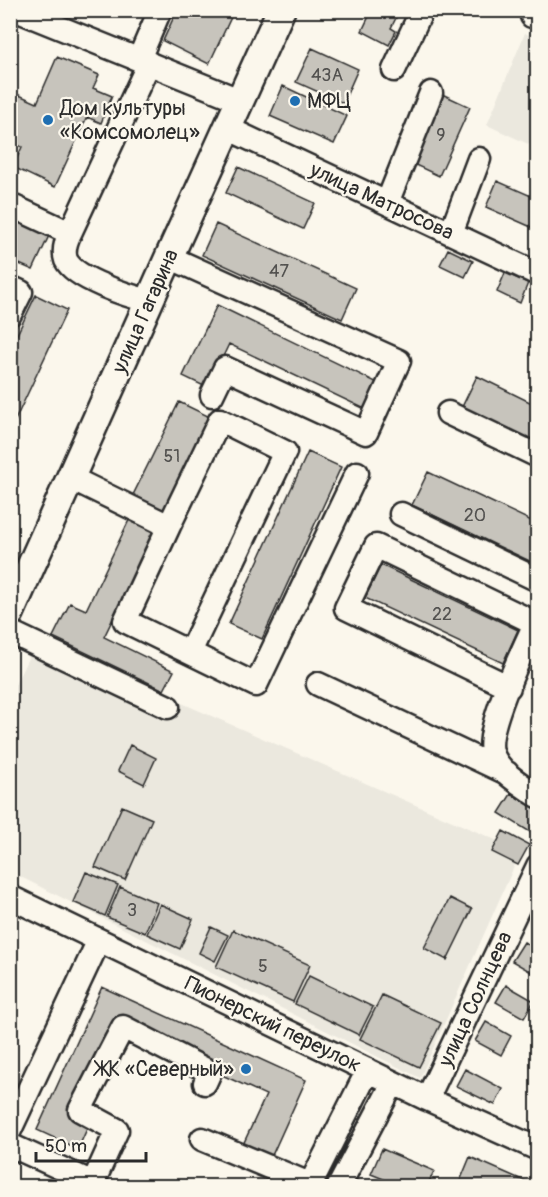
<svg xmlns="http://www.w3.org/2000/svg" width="548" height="1197" viewBox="0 0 548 1197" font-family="Pangolin,sans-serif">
	<rect width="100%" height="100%" fill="#fbf7ec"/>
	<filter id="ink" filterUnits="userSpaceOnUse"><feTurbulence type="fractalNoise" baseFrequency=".0167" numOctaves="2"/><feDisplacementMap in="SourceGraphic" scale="12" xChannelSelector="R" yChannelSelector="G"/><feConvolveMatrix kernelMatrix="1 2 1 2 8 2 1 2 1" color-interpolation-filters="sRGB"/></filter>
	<g filter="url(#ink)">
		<!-- built -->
		<path fill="#ebe8de" d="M525 33 537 39V148L487 125Z
			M37 640 521 851 420 1078 11 872 10 695Z"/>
		<!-- building -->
		<path fill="#c7c4bc" stroke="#2b2b2b" stroke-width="1.5" d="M177 10H228L233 13 209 64 163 41Z
			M372 10H400L391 28 396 31 389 45 362 31Z
			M312 48 358 69 343 103 296 82Z
			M57 57 99 75 93 88 112 96 101 123 87 117 55 187 13 167 22 147 10 142V91L37 103Z
			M283 86 347 116 334 144 270 116Z
			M442 94 470 107 439 176 411 163Z
			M238 167 315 203 303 229 226 193Z
			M497 181 538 199V230L486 207Z
			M10 207 53 227 33 270 10 260Z
			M216 224 356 288 342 319 202 255Z
			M448 249 473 261 465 277 440 265Z
			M505 273 528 283 520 303 497 292Z
			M36 295 67 310 10 431V349Z
			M217 305 380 384 367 410 229 344 208 388 183 376Z
			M477 376 538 406V444L462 407Z
			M179 402 210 417 164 510 133 495Z
			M308 452 341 467 262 639 229 624Z
			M428 472 538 524V565L412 505Z
			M131 516 157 528 104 637 174 671 164 690 53 637 70 603 86 610Z
			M381 565 518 630 503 663 365 598Z
			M130 745 156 758 144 784 118 771Z
			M511 794 538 810V831L535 835 499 813Z
			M122 806 152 819 125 880 95 867Z
			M503 831 529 845 518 865 492 852Z
			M86 872 118 885 105 916 73 902Z
			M120 887 157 903 145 933 107 917Z
			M450 898 472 909 447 960 424 948Z
			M160 904 193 919 180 949 147 934Z
			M211 927 228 935 215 961 199 953Z
			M233 930 310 965 293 1002 216 967Z
			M524 942 538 950V976L512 961Z
			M309 976 373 1007 359 1035 295 1004Z
			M506 985 534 1001 524 1018 496 1002Z
			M102 987 306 1080 269 1162 241 1149 266 1095 114 1026 90 1122 78 1149 37 1130Z
			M382 995 441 1023 419 1067 360 1039Z
			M486 1022 511 1036 501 1055 475 1041Z
			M465 1069 503 1089 495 1105 456 1086Z
			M382 1149 434 1171 427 1186H401L371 1174Z
			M470 1157 536 1186H458Z"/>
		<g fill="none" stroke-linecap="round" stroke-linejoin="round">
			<!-- minor casing -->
			<g stroke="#2b2b2b" stroke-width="27">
				<path id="minor" d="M16 10 239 100
					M532 16 534 10
					M139 59 160 10
					M149 63 70 233C66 241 63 251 66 260 75 279 129 296 149 301
					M394 70 422 10
					M227 128 538 274
					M387 203 431 93
					M10 205 70 233
					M451 233 479 159
					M169 257 399 361 366 433 225 368 212 395
					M10 287 21 292 10 314
					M448 413 538 456
					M71 478 169 526 220 420 285 452 190 652
					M401 514 538 580
					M169 526 125 621 256 685 357 473
					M538 617C526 644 485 727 492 752 497 771 522 785 538 796
					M10 632 168 707
					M318 684 507 773
					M509 687 346 608 376 546 535 623
					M10 897 427 1099 538 1149
					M427 1099 538 866
					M10 1130 99 940
					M202 1139 314 1186
					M10 1145 93 1183 117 1130 80 1110 123 1027 210 1072 205 1083
					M310 1185 368 1070
					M339 1186 393 1083"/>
			</g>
			<!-- major casing -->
			<g stroke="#2b2b2b" stroke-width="32">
				<path id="major" d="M10 613 169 257 281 10"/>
			</g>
			<!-- minor -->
			<use href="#minor" stroke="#fbf7ec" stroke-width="22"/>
			<!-- major -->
			<use href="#major" stroke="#fbf7ec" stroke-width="27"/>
		</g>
	</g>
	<!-- markers -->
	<g fill="#1f6fb2" stroke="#fbf7ec" stroke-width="2">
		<circle cx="295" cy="101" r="6"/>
		<circle cx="48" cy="120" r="6"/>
		<circle cx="246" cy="1069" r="6"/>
	</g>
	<g text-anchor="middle" stroke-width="4.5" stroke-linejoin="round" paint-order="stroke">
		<!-- number labels -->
		<g font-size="18" fill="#52514f">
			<text x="327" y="81">43А</text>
			<text x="441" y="141">9</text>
			<text x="279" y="277">47</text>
			<text x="172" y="462">51</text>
			<text x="475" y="521">20</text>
			<text x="442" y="620">22</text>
			<text x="132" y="916">3</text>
			<text x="263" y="972">5</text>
		</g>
		<!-- poi labels -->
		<g font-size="21" fill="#2b2b2b" stroke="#fbf7ec" text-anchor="start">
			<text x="307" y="108">МФЦ</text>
			<text x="60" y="115">Дом культуры<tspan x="60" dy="24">«Комсомолец»</tspan></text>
			<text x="234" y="1076" text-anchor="end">ЖК «Северный»</text>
		</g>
		<!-- street labels -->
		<g font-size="21" fill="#2b2b2b" stroke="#fbf7ec">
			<text transform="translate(382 201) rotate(25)" y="7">улица Матросова</text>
			<text transform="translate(145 311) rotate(-66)" y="7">улица Гагарина</text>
			<text transform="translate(475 999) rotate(-65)" y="7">улица Солнцева</text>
			<text transform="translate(273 1024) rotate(26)" y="7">Пионерский переулок</text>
		</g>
	</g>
	<!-- margin -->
	<rect width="548" height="1197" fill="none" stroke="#fbf7ec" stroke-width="36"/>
	<rect x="18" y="18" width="512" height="1161" fill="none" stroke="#2b2b2b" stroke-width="2" filter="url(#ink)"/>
	<!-- scale -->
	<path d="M36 1152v9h110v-9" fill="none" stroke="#2b2b2b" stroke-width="3"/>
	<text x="45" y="1152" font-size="18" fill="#2b2b2b" stroke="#fbf7ec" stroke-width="4.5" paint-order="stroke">50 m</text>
</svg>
